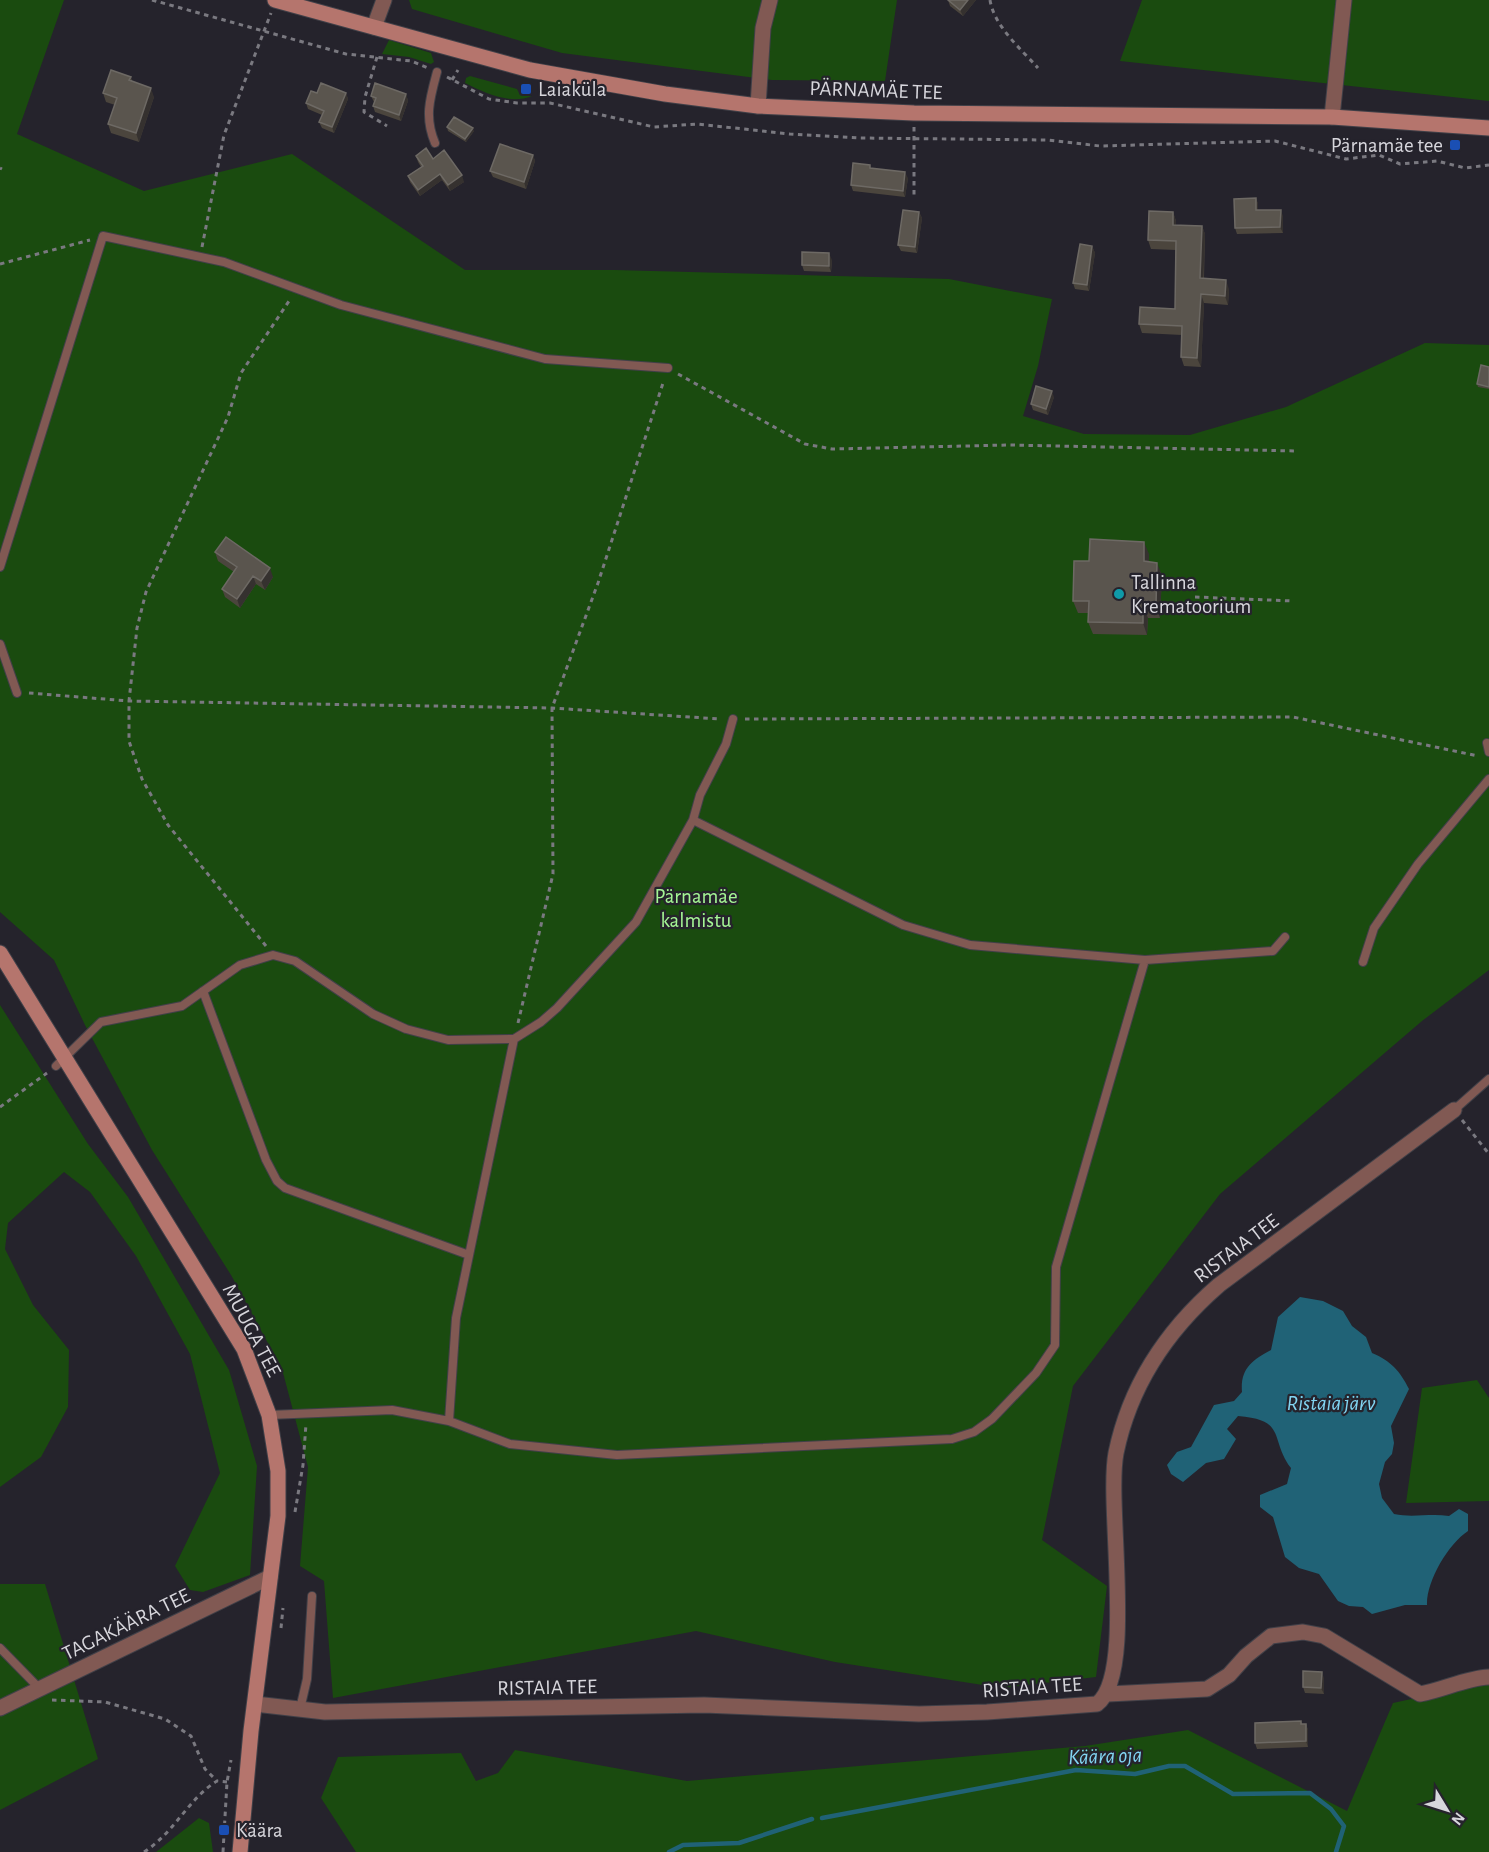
<svg xmlns="http://www.w3.org/2000/svg" width="1489" height="1852" viewBox="0 0 1489 1852" font-family="'Alegreya Sans',sans-serif">
	<rect width="100%" height="100%" fill="#25232c"/>
	<!-- green -->
	<path fill="#1a4b0f" d="M0 0H64L17 134 144 191 292 154 465 270H615L949 279 1052 299 1038 366 1023 416 1084 434 1190 435 1286 407 1425 343 1489 345V970L1422 1021 1220 1194 1073 1386 1042 1540 1107 1586 1096 1677 1002 1688 835 1662 696 1631 333 1698 324 1581 300 1566 308 1467 282 1369 231 1275 152 1150 85 1025 54 960 0 912Z
		M409 0H897L885 81 772 80 562 53 412 9Z
		M1142 0H1489V101L1120 61Z
		M389 40 431 53 434 62 431 64 409 57 382 54Z
		M470 76 517 89 520 95 532 96C510 105 485 93 465 83L466 78Z
		M0 1005 88 1144 128 1197 229 1370 257 1466 250 1575 203 1592 190 1590 175 1566 220 1473 190 1354 136 1256 90 1192 64 1172 8 1223 5 1249 33 1305 69 1350 68 1407 41 1457 0 1487Z
		M1477 1380 1489 1398V1501L1406 1503 1422 1388Z
		M0 1584H45L98 1759 0 1810Z
		M1489 1682V1852H356L321 1798 338 1757 461 1753 476 1781 498 1773 515 1750 687 1781 1085 1746 1188 1730 1347 1811 1393 1703Z
		M199 1818 209 1823 213 1852H156Z"/>
	<!-- water -->
	<path fill="#206276" d="M1300 1297 1323 1301 1343 1311 1352 1326 1366 1337 1372 1353C1391 1361 1400 1371 1409 1389L1391 1426 1394 1443 1392 1454 1385 1462 1379 1484 1382 1498 1394 1514C1413 1518 1430 1513 1449 1516L1459 1509 1468 1514V1531C1448 1544 1426 1582 1427 1605H1405L1372 1614 1363 1607 1349 1606 1338 1601 1319 1574 1299 1568 1285 1557 1273 1517 1260 1507V1495L1287 1484 1291 1468C1269 1439 1288 1420 1238 1416L1227 1429 1236 1439 1224 1459 1206 1463 1183 1482 1171 1474 1167 1465 1177 1452 1191 1447 1214 1405 1234 1401 1242 1392C1240 1369 1252 1360 1271 1350L1278 1317Z"/>
	<g fill="none" stroke-linecap="round" stroke-linejoin="round">
		<!-- stream -->
		<path stroke="#206276" stroke-width="4.5" d="M822 1818 1076 1770 1135 1774 1169 1766H1185L1233 1794 1310 1793 1331 1809 1344 1826 1336 1852
			M669 1852 683 1845 739 1843 812 1819"/>
		<!-- lane casing -->
		<g stroke="#414048" stroke-width="10">
			<path id="lane" d="M435 143C424 117 430 98 437 72
				M0 567 103 236 224 262 341 305 545 359 668 368
				M0 644 17 693
				M1487 743 1489 752
				M693 820 903 925 970 945 1145 960 1273 951 1285 937
				M1363 962 1374 928 1418 864 1489 779
				M203 991 266 1160 277 1181 285 1188 469 1255
				M56 1066 101 1022 182 1006 240 965 273 955 295 961 373 1014 406 1029 448 1040 514 1039 541 1022 557 1008 636 922 693 820 700 795 726 744 733 719
				M1454 1110 1489 1079
				M269 1415 392 1410 449 1421 456 1318 514 1039
				M449 1421 510 1444 617 1455 952 1439 974 1432 992 1419 1036 1373 1055 1345 1056 1267 1145 960
				M0 1648 40 1689
				M300 1709 307 1679 312 1596"/>
		</g>
		<!-- street casing -->
		<g stroke="#414048" stroke-width="17">
			<path id="street" d="M374 27 384 0
				M758 106 763 28 770 0
				M1332 117 1344 0
				M1108 1694 1207 1689 1229 1675 1246 1656 1271 1636 1303 1632 1324 1636 1420 1694C1443 1690 1466 1678 1489 1677
				M255 1704 325 1712 704 1705 919 1714 987 1712 1097 1704C1136 1675 1106 1505 1116 1453 1130 1385 1167 1330 1219 1285L1454 1110
				M0 1708 270 1577"/>
		</g>
		<!-- secondary casing -->
		<g stroke="#414048" stroke-width="17">
			<path id="secondary" d="M275 0 530 70 665 94 758 106 914 113 1332 117 1489 128
				M0 953 244 1349 269 1415 278 1471V1516L251 1731 240 1852"/>
		</g>
		<!-- path -->
		<path stroke="#7a7980" stroke-width="3" stroke-dasharray="4.5 4.5" stroke-linecap="butt" d="M152 0 346 54 411 61 428 68
			M990 0C994 26 1021 49 1038 68
			M377 57 365 97 364 112 387 126
			M447 77 489 99 517 103H550L654 127 697 124 790 134 860 138 1047 140 1100 146 1275 141 1346 159 1379 155 1400 164 1437 161 1465 168 1489 165
			M452 80 458 70
			M914 127V196
			M0 168 2 169
			M202 247 224 135 271 13
			M0 264 90 240
			M678 374 805 444 832 449 1009 445 1297 451
			M1195 597 1293 601
			M29 693 129 701 552 708 720 719
			M745 719 1293 717 1478 756
			M266 946 168 825 142 779 129 741V701L137 628 146 592 228 417 241 373 291 298
			M518 1023 553 874 552 708 598 583 664 380
			M0 1107 47 1073
			M1462 1120 1489 1154
			M295 1512 303 1465 306 1424
			M281 1628 283 1608
			M52 1700 105 1702 165 1719 191 1736 205 1769 217 1781
			M144 1852C175 1832 188 1799 217 1781L227 1782
			M223 1852 227 1782 231 1760"/>
		<!-- lane -->
		<use href="#lane" stroke="#815953" stroke-width="8"/>
		<!-- street -->
		<use href="#street" stroke="#815953" stroke-width="15"/>
		<!-- secondary -->
		<use href="#secondary" stroke="#b5756d" stroke-width="15"/>
	</g>
	<!-- wall -->
	<path fill="#4b453d" d="M948 0H976L963 16 950 6Z
		M131 77 132 81 154 97 139 142 111 133 108 124 115 105 106 102 103 93Z
		M317 93H346L348 99 334 133 322 128 319 122 322 115 308 109 306 103Z
		M406 94 408 101 401 121 375 112 373 106 374 102 371 96Z
		M447 127 474 131 466 142 448 131Z
		M533 155 535 161 526 189 493 177 490 171Z
		M416 156 433 159 464 182 450 191 442 180 420 196 410 182 408 176 421 167 418 162Z
		M871 168 908 178 905 197 853 191 851 185Z
		M1256 198 1258 204V210L1283 216V233L1237 234 1235 228Z
		M919 212 922 218 917 253 901 251 898 245Z
		M1173 212 1176 221V225L1202 226 1205 234 1204 278 1229 289 1228 305 1204 303 1201 367 1184 366 1181 357 1182 335 1142 333 1139 324 1175 309 1176 250 1151 249 1148 240Z
		M1092 246 1095 253 1089 291 1075 289 1073 283Z
		M832 260 831 272 804 271 802 265Z
		M1489 367V389L1478 387 1477 384Z
		M1054 397 1048 415 1033 410 1031 404Z
		M215 552 273 577 265 590 256 584 240 608 225 597 222 589 234 572 218 561Z
		M1149 554V562L1162 575 1160 618H1148L1147 635 1093 634 1088 622 1089 613H1078L1073 601 1089 561Z
		M1324 1678V1694L1305 1693 1303 1687Z
		M1301 1721 1302 1724H1306L1308 1730V1747L1257 1749 1255 1743Z"/>
	<!-- shaded-wall -->
	<path fill="#35312f" d="M968 0H976L963 16 960 10Z
		M151 88 154 97 139 142 136 133Z
		M346 93 348 99 334 133 332 127Z
		M406 94 408 101 401 121 399 115Z
		M473 128 474 131 466 142 465 139Z
		M533 155 535 161 526 189 524 182Z
		M905 172 908 178 905 197 903 191Z
		M440 174 442 180 420 196 418 190Z
		M462 175 464 182 450 191 448 185Z
		M1256 198 1258 204V216L1256 210Z
		M1281 210 1283 216V233L1280 227Z
		M919 212 922 218 917 253 915 247Z
		M1173 212 1176 221V234L1173 225Z
		M1202 226 1205 234 1203 287 1200 278Z
		M1092 246 1095 253 1089 291 1087 285Z
		M829 253 832 260 831 272 829 266Z
		M1226 280 1229 289 1228 305 1225 296Z
		M1201 294 1204 303 1201 367 1197 358Z
		M1052 391 1054 397 1048 415 1046 409Z
		M1144 542 1149 554V574L1144 561Z
		M1157 563 1162 575 1160 618 1156 606Z
		M270 568 273 577 265 590 261 581Z
		M253 576 256 584 240 608 237 599Z
		M1143 606 1148 618 1147 635 1143 623Z
		M1322 1672 1324 1678V1694L1321 1688Z
		M1306 1724 1308 1730V1747L1306 1741Z"/>
	<!-- building -->
	<path fill="#5a554e" stroke="#6d6964" stroke-width="1.5" d="M948 0H968L960 10Z
		M111 70 131 77 129 80 151 88 136 133 108 124 117 98 103 93Z
		M321 83 346 93 332 127 319 122 324 111 306 103 311 91 317 93Z
		M375 83 406 94 399 115 373 106 376 98 371 96Z
		M454 117 473 128 465 139 447 127Z
		M500 144 533 155 524 182 490 171Z
		M426 148 433 159 444 150 462 175 448 185 440 174 418 190 408 176 423 166 416 156Z
		M853 163 870 165V168L905 172 903 191 851 185Z
		M1256 198V210H1281L1280 227 1235 228 1234 199Z
		M903 210 919 212 915 247 898 245Z
		M1149 211 1173 212V225L1202 226 1200 278 1226 280 1225 296 1201 294 1197 358 1181 357 1182 326 1139 324 1140 307 1175 309 1176 241 1148 240Z
		M1080 244 1092 246 1087 285 1073 283Z
		M802 252 829 253V266L802 265Z
		M1481 365 1489 367V387L1477 384Z
		M1036 386 1052 391 1046 409 1031 404Z
		M226 537 270 568 261 581 253 576 237 599 222 589 237 567 215 552Z
		M1090 539 1144 542V561L1157 563 1156 606H1143V623L1088 622 1089 601H1073L1074 561H1089Z
		M1303 1671 1322 1672 1321 1688 1303 1687Z
		M1301 1721V1724H1306V1741L1255 1743V1723Z"/>
	<!-- markers -->
	<g fill="#1a4fb4" stroke="#25232c" stroke-width="2">
		<rect x="520" y="83" width="12" height="12" rx="3"/>
		<rect x="1449" y="139" width="12" height="12" rx="3"/>
		<rect x="218" y="1824" width="12" height="12" rx="3"/>
	</g>
	<circle fill="#0f9aa8" stroke="#25232c" stroke-width="2" cx="1119" cy="594" r="6"/>
	<g text-anchor="middle" stroke-width="4.5" stroke-linejoin="round" paint-order="stroke">
		<!-- poi labels -->
		<g font-size="21" fill="#d7d6dc" stroke="#25232c" text-anchor="start">
			<text x="538" y="96">Laiaküla</text>
			<text x="1443" y="152" text-anchor="end">Pärnamäe tee</text>
			<text x="1131" y="589">Tallinna<tspan x="1131" dy="24">Krematoorium</tspan></text>
			<text x="236" y="1837">Käära</text>
		</g>
		<!-- street labels -->
		<g font-size="21" fill="#d7d6dc" stroke="#25232c">
			<text transform="translate(876 90) rotate(2)" y="7">PÄRNAMÄE TEE</text>
			<text transform="translate(1236 1248) rotate(-37)" y="7">RISTAIA TEE</text>
			<text transform="translate(252 1330) rotate(62)" y="7">MUUGA TEE</text>
			<text transform="translate(126 1624) rotate(-26)" y="7">TAGAKÄÄRA TEE</text>
			<text transform="translate(547 1687) rotate(-1)" y="7">RISTAIA TEE</text>
			<text transform="translate(1032 1687) rotate(-4)" y="7">RISTAIA TEE</text>
		</g>
		<!-- park labels -->
		<g font-size="21" fill="#a5f695" stroke="#25232c">
			<text x="696" y="903">Pärnamäe<tspan x="696" dy="24">kalmistu</tspan></text>
		</g>
		<!-- water labels -->
		<g font-size="22" font-style="italic" fill="#82d5f2" stroke="#25232c">
			<text x="1331" y="1410">Ristaia järv</text>
			<text transform="translate(1105 1755) rotate(-2)" y="8">Käära oja</text>
		</g>
	</g>
	<!-- north arrow -->
	<g transform="translate(1447 1810) rotate(128)" stroke="#25232c" stroke-width="4.5" paint-order="stroke">
	<path d="M0-4.5L10 22L0 15L-10 22Z" fill="#d7d6dc"/>
	<text y="-9" font-size="16" font-weight="bold" text-anchor="middle" fill="#d7d6dc">N</text>
	</g>
</svg>
